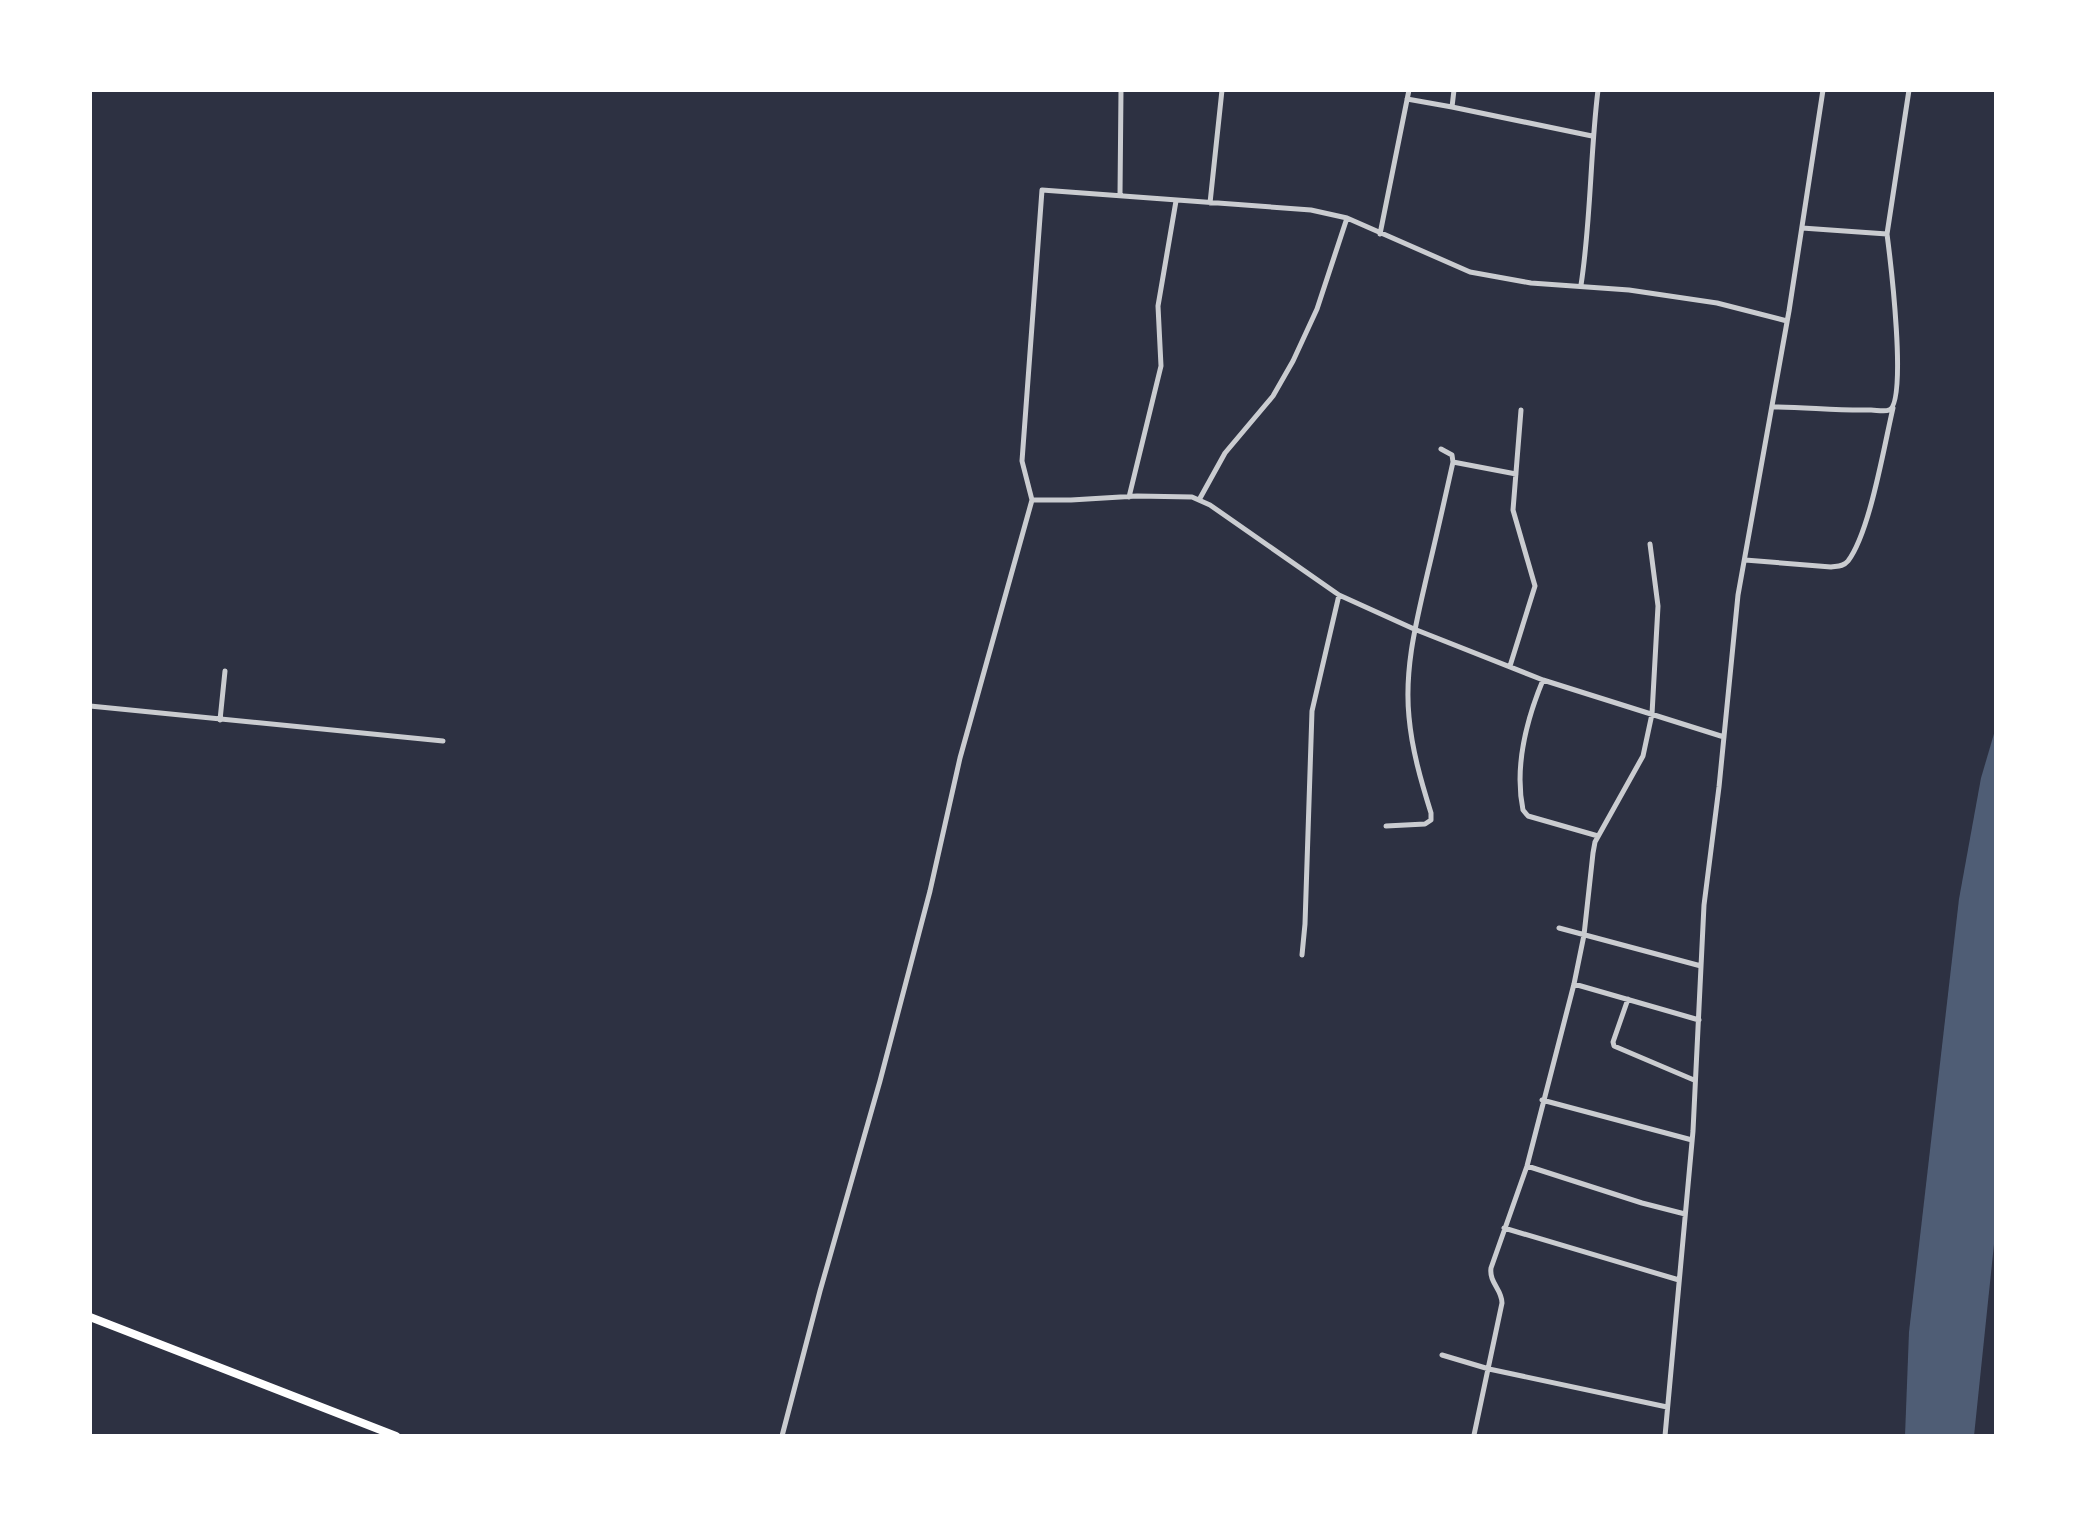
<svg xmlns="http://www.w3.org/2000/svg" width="2086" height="1526" viewBox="0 0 2086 1526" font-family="Roboto,sans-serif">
	<rect width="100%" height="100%" fill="#2d3142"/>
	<!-- water -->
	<path fill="#4f5d75" d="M1996 727V1225L1974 1436H1905L1909 1332 1959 899 1981 778Z"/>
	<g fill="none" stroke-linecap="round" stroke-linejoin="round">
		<!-- minor -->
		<path stroke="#caccd0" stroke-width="5" d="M1454 90 1452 107 1592 136
			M1407 99 1452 107
			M1120 195 1121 90
			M1210 203 1222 90
			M1802 228 1887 234 1909 90
			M1380 234 1409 90
			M1581 285C1591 221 1590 155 1598 90
			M1772 407C1805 407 1838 411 1871 410 1876 410 1885 412 1889 410 1908 403 1890 257 1887 234
			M1441 449 1452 455 1453 462
			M1129 497 1161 366 1158 306 1176 201
			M1032 500H1071L1137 496 1192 497 1210 505 1339 595 1414 629 1543 680 1724 737
			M1199 500 1225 453 1273 396 1293 361 1317 309 1347 218
			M1745 560 1831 567C1837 566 1843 567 1848 561 1870 532 1884 446 1893 408
			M1510 666 1535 586 1513 510 1521 410
			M1543 680C1526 721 1514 766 1523 810L1528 816 1598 836
			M90 706 443 741
			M220 720 225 671
			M1386 826 1425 824 1431 820V813C1421 781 1412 750 1409 717 1404 667 1417 619 1428 571 1437 534 1445 498 1453 462L1516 474
			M1559 928 1701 966
			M1302 955 1305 924 1312 711 1339 595
			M1574 984 1699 1020
			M1628 999 1613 1042 1614 1046 1694 1080
			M1542 1100 1692 1140
			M1527 1166 1642 1203 1685 1214
			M1504 1228 1679 1280
			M1442 1355 1489 1369 1667 1407
			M1474 1435 1502 1303C1502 1289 1489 1283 1491 1268L1527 1166 1574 984 1584 935 1593 853 1595 842 1643 756 1652 714 1658 606 1650 544
			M782 1436 820 1291 880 1081 930 891 960 758 1032 500 1022 461 1042 190 1311 210 1347 218 1470 272 1531 283 1629 290 1717 303 1787 321
			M1665 1436 1693 1131 1704 905 1719 787 1738 595 1789 311 1823 90"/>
		<!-- primary -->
		<path stroke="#fff" stroke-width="8" d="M90 1317 396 1436"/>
	</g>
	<!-- border -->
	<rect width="2086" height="1526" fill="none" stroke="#ffffff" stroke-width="184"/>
</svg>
